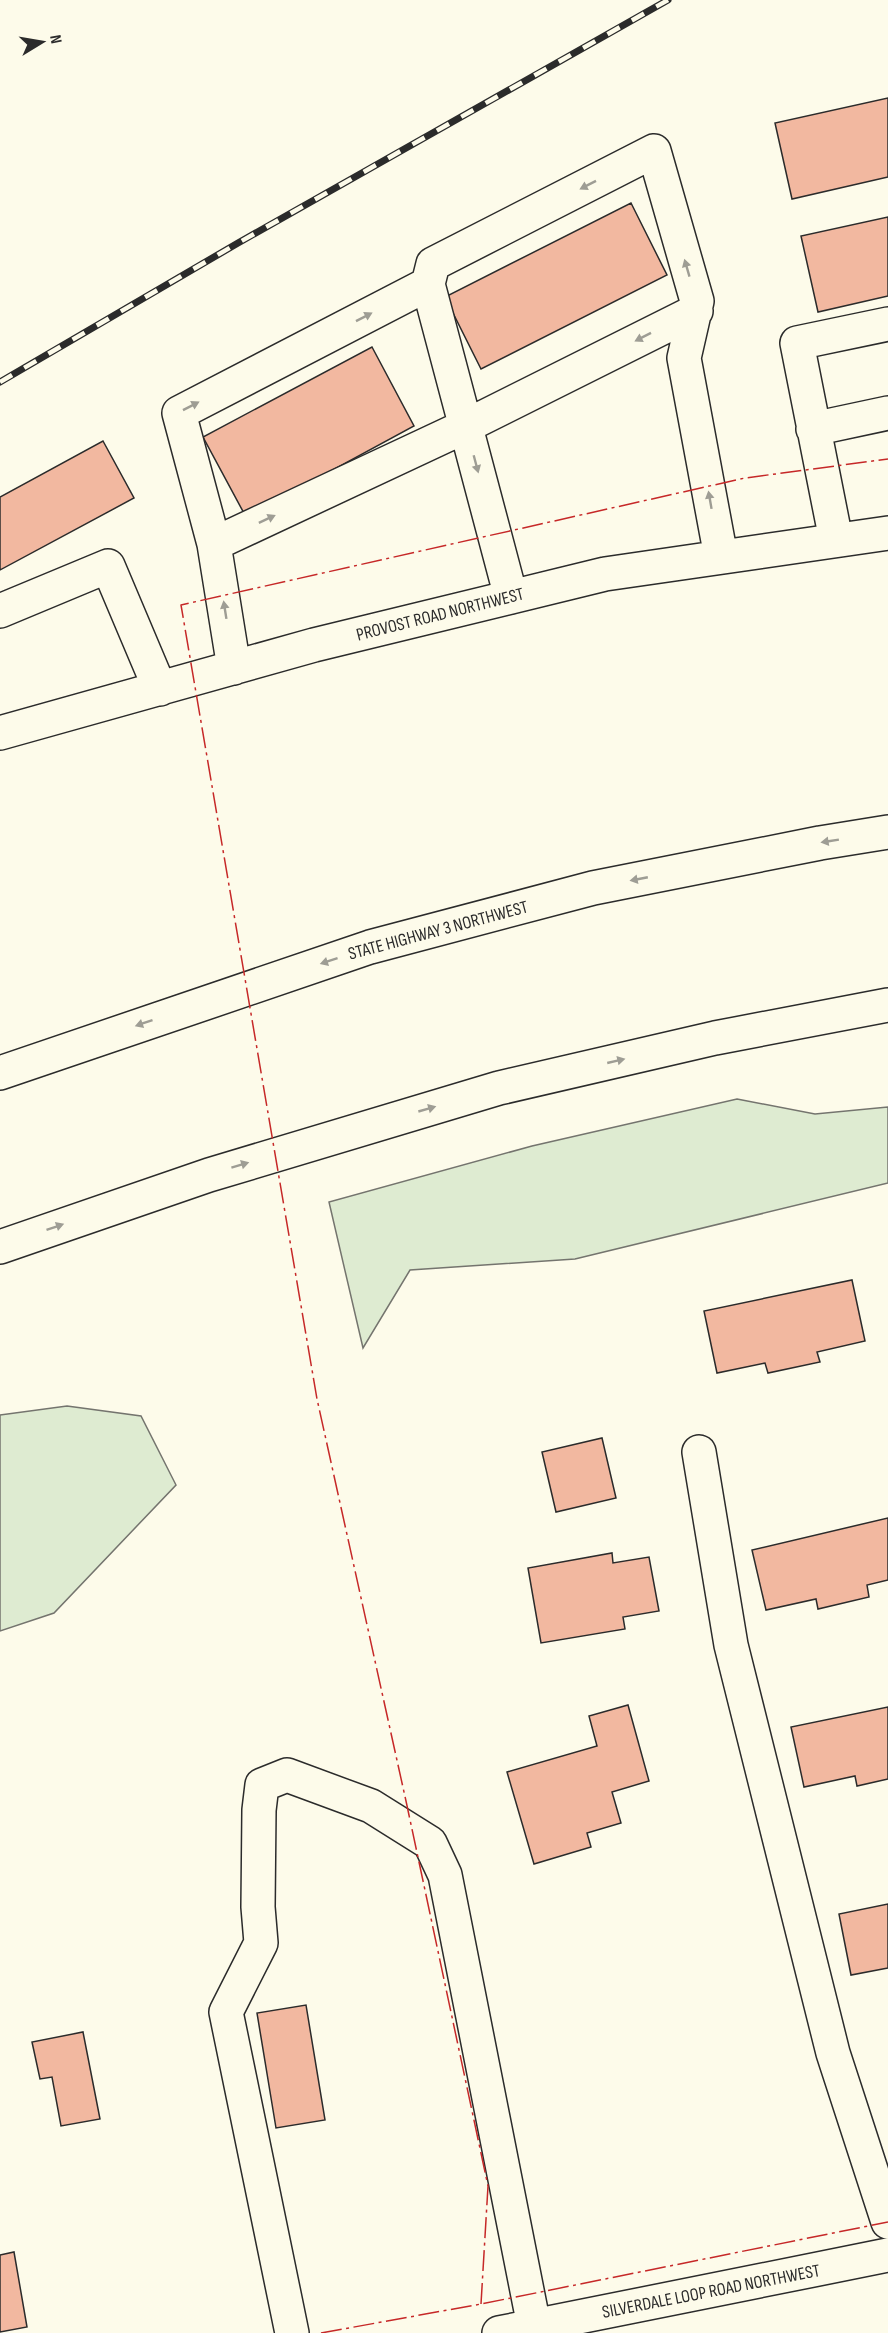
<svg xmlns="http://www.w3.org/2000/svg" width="888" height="2333" viewBox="0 0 888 2333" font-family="'Sofia Sans Condensed',sans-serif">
	<rect width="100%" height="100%" fill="#fdfbea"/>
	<!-- green -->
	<path fill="#deebd1" stroke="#74746e" stroke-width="1.5" d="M737 1099 815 1114 888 1107V1183L575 1259 410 1270 363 1348 329 1202 532 1146Z
		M67 1406 141 1416 176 1485 54 1613 0 1631V1415Z"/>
	<!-- building -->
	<path fill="#f2b8a0" stroke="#2b2b2b" stroke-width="1.5" d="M888 98V177L792 199 775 123Z
		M631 203 667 275 481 369 445 297Z
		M888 217V296L818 312 801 236Z
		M372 347 414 426 246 517 203 437Z
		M103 441 134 498 0 570V497Z
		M852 1280 865 1341 817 1352 820 1362 768 1373 765 1363 717 1373 704 1311Z
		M602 1438 616 1498 556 1512 542 1452Z
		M888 1518V1580L867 1585 869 1597 818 1609 816 1599 766 1610 752 1550Z
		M612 1553 613 1563 649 1557 659 1611 623 1617 625 1629 541 1643 528 1568Z
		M628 1705 649 1781 612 1792 621 1823 587 1833 591 1847 534 1864 507 1772 597 1746 589 1716Z
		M888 1707V1779L857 1786 855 1776 804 1787 791 1727Z
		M888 1904V1968L851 1975 839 1914Z
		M306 2005 325 2120 276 2128 257 2013Z
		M83 2032 100 2119 61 2126 52 2077 40 2079 32 2042Z
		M14 2252 27 2327 0 2332V2255Z"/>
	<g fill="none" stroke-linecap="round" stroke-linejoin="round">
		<!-- minor casing -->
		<g stroke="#2b2b2b" stroke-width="36">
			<path id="minor" d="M428 284 433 264 654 151 697 301 684 358 721 557
				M813 429 888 413
				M836 540 797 343 888 324
				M214 544 466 426 696 311
				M0 611 108 566 160 689
				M234 668 214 544 179 413 428 284 511 597
				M0 733 314 645 605 574 888 533
				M699 1452 731 1645 833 2053 888 2222
				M292 2333 226 2012 261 1943 258 1907 259 1810 262 1785 287 1775 371 1806 430 1843 445 1875 534 2326
				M499 2333 888 2255"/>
		</g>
		<!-- highway casing -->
		<g stroke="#2b2b2b" stroke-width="36">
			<path id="highway" d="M0 1073 370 947 593 888 820 843 888 832
				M0 1247 209 1175 499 1088 715 1038 888 1005"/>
		</g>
		<!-- minor -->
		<use href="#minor" stroke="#fdfbea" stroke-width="33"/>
		<!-- highway -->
		<use href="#highway" stroke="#fdfbea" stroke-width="33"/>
		<!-- rail casing -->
		<g stroke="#2b2b2b" stroke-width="7">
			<path id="rail" d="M0 382 238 243 668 0"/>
		</g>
		<!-- rail -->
		<use href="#rail" stroke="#fdfbea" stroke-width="4.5" stroke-dasharray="14" stroke-linecap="butt"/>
		<!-- power -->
		<path stroke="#c62828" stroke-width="1.5" stroke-dasharray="21 4.5 3 4.5" stroke-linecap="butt" d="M481 2304 488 2186 406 1801 317 1399 181 605 745 478 888 459
			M321 2333 481 2304 888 2222"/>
	</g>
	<!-- one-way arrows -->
	<defs><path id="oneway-solid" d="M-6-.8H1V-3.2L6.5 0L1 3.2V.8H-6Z" transform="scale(1.5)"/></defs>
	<g fill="#9e9d94">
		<use href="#oneway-solid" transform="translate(588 185) rotate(153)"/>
		<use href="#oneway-solid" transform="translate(687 268) rotate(-106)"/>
		<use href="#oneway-solid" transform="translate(364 317) rotate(-27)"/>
		<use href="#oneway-solid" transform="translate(643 337) rotate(153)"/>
		<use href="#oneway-solid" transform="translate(191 406) rotate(-27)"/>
		<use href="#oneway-solid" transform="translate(476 464) rotate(75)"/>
		<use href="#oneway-solid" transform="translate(710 500) rotate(-100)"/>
		<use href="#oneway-solid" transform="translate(267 519) rotate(-25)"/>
		<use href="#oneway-solid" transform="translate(225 610) rotate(-99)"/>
		<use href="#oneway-solid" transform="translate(830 841) rotate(171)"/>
		<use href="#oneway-solid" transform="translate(639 879) rotate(169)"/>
		<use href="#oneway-solid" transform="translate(329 961) rotate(162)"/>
		<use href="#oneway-solid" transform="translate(144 1023) rotate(161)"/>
		<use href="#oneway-solid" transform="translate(616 1061) rotate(-13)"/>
		<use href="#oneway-solid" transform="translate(427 1109) rotate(-16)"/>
		<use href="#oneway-solid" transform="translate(240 1165) rotate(-17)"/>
		<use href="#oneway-solid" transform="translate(55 1227) rotate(-19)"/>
	</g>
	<g text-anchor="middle" stroke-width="4.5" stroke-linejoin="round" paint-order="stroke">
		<!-- street labels -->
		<g font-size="18" fill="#2b2b2b" stroke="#fdfbea">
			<text transform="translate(440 614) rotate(-14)" y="6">PROVOST ROAD NORTHWEST</text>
			<text transform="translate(438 930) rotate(-15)" y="6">STATE HIGHWAY 3 NORTHWEST</text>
			<text transform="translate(711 2291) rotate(-11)" y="6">SILVERDALE LOOP ROAD NORTHWEST</text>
		</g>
	</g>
	<!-- north arrow -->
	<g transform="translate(42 42) rotate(79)" stroke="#fdfbea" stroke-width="4.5" paint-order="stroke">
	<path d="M0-4.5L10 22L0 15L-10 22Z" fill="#2b2b2b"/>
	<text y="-9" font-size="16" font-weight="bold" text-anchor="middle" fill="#2b2b2b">N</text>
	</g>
</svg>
